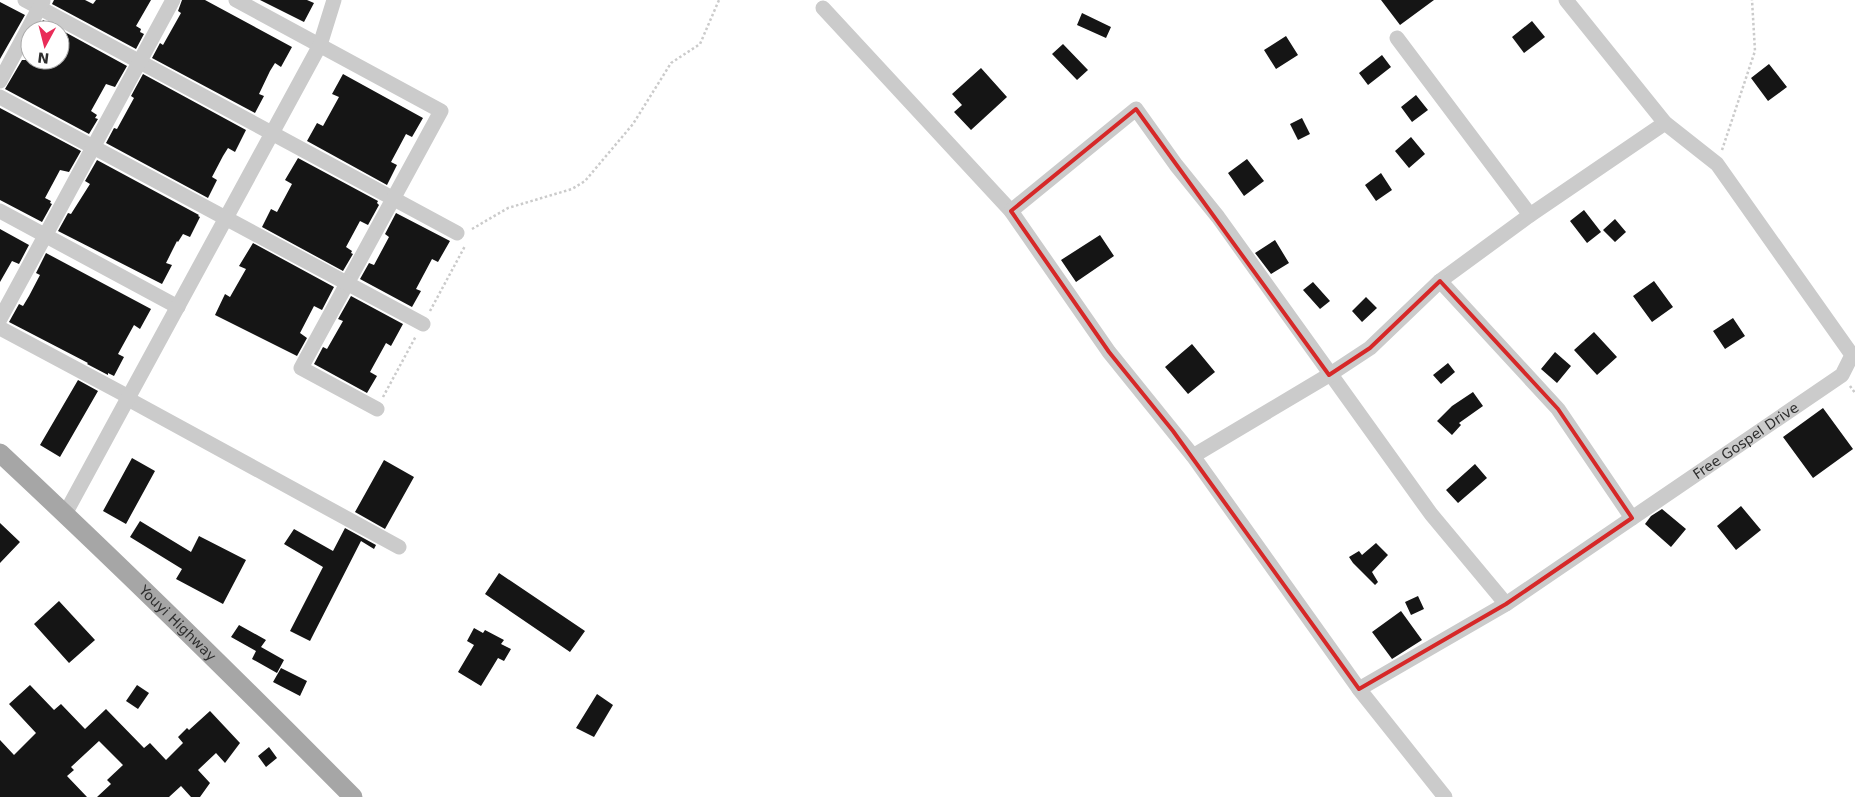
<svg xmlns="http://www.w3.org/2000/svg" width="1855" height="797" viewBox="0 0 1855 797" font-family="'DejaVu Sans',sans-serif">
	<rect width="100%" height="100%" fill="#fff"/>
	<!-- building -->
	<path fill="#151515" d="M54 0H85L93 4 96 0H151L136 26 141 29 140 32 144 34 136 49 52 4Z
		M182 0H205L292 47 281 67 275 63 270 71 259 94 264 96 255 113 152 58 160 43 163 45 181 13 178 11Z
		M260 0H307L314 3 304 22Z
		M1381 0H1434L1400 25Z
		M0 2 25 15 0 59Z
		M1082 13 1111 27 1106 38 1077 25Z
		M43 20 127 66 115 87 106 84 91 111 97 115 95 118 98 119 89 134 5 89 22 60H60V30H38Z
		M1532 21 1545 37 1524 53 1512 37Z
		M1286 36 1298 55 1276 69 1264 50Z
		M1063 44 1088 70 1077 80 1052 54Z
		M1382 55 1391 67 1368 85 1359 73Z
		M1769 64 1787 87 1768 101 1751 78Z
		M981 68 1007 97 971 130 954 112 962 105 952 94Z
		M143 74 246 130 235 152 228 148 223 156 212 177 217 180 208 198 106 143 114 128 117 129 134 98 131 96Z
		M343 74 423 118 412 137 406 134 398 149 391 162 397 165 387 185 307 141 317 123 323 126 339 97 332 94Z
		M1416 95 1428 110 1412 122 1401 107Z
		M0 108 81 151 69 172 60 170 45 198 51 201 50 203 52 204 42 222 0 200Z
		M1302 118 1310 134 1298 140 1290 124Z
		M1411 137 1425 154 1409 168 1395 151Z
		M298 158 378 201 377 203 379 205 368 225 360 221 346 247 352 251 351 253 353 254 343 271 262 227 271 209 277 212 292 184 285 180Z
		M1247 159 1264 181 1244 196 1228 173Z
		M97 160 199 215 198 216 200 217 190 237 183 234 178 242 177 241 166 263 172 265 162 284 58 231 68 213 71 214 90 184 85 181Z
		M1381 173 1392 190 1376 201 1365 185Z
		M1584 210 1601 232 1587 243 1570 221Z
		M396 213 450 241 438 262 432 259 416 289 421 291 412 307 360 279 369 263 374 265 389 237 385 234Z
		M1615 219 1626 232 1615 242 1603 230Z
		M0 229 29 245 19 264 12 261 0 282Z
		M1100 235 1114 256 1076 282 1061 260Z
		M1275 240 1289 263 1271 274 1255 253Z
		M253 243 334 287 322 310 314 306 300 333 307 338 297 356 215 315 225 294 230 297 246 269 239 266Z
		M46 253 151 309 140 329 134 325 118 354 124 357 114 376 108 373V375L87 364 88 363 9 322 19 304 23 306 29 296 40 275 36 273Z
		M1654 281 1673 307 1652 322 1633 296Z
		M1313 282 1330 301 1320 309 1303 290Z
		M351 296 403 324 391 346 386 343 370 372 377 376 367 393 314 364 323 347 327 349 343 321 338 319Z
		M1366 297 1377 308 1362 322 1352 311Z
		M1733 318 1745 336 1725 349 1713 331Z
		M1594 332 1617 357 1597 375 1574 350Z
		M1192 344 1215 372 1188 394 1165 367Z
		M1555 352 1571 366 1557 383 1541 369Z
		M1448 363 1455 372 1441 384 1433 375Z
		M78 380 98 391 60 457 40 445Z
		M1473 392 1483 406 1459 423 1461 425 1452 435 1437 421 1452 406Z
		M1823 408 1853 449 1813 478 1783 437Z
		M132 458 155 471 126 524 103 511Z
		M384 460 414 477 385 529 355 512Z
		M1475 464 1487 478 1458 503 1446 490Z
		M1741 506 1761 530 1736 550 1717 526Z
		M1662 509 1686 529 1671 547 1645 524 1651 516Z
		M140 521 191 552 199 536 246 560 223 604 176 579 182 569 130 537Z
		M0 523 20 542 0 563Z
		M345 528 376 545 374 549 361 541 310 641 290 631 323 567 284 544 294 529 333 551Z
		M1376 543 1388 555 1372 572 1378 582 1375 585 1353 563 1349 557 1359 551 1362 555Z
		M499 573 585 631 570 652 485 594Z
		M1418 596 1424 609 1411 615 1405 602Z
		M59 601 95 640 69 663 34 624Z
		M1401 611 1422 640 1392 659 1372 632Z
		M239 625 266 640 261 647 284 660 277 673 252 659 256 651 231 637Z
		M474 628 483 633 485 630 504 640 501 644 511 649 504 661 498 658 481 686 458 672 474 645 467 641Z
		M281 668 307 681 300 696 273 682Z
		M30 685 54 710 61 704 85 729 106 709 144 748 150 743 166 760 183 743 178 737 187 728 189 730 210 711 240 743 225 763 216 753 198 770 210 783 200 797H191L181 786 169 797H97L111 784 107 780 123 765 99 741 71 767 74 770 67 776 87 797H0V740L14 755 36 733 9 704Z
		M137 685 149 693 138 709 126 701Z
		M597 694 613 705 594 737 576 728Z
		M269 747 277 758 266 767 258 756Z"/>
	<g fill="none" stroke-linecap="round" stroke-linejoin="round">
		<!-- path -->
		<path stroke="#cbcbcb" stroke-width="2.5" stroke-dasharray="2.5 2.5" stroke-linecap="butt" d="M1722 150 1755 51 1752 0
			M472 229 508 208 572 189 585 181 633 124 671 63 700 44 719 0
			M430 311 465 246
			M1850 386 1855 393
			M383 397 416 336"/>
		<!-- minor -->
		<g stroke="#cbcbcb" stroke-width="15">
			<path d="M25 0 457 233"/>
			<path d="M236 0 441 111 301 368 377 409"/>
			<path d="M823 8 1011 211 1109 352 1193 456 1359 689"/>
			<path d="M1397 38 1530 215"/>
			<path d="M0 81 43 1"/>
			<path d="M0 97 423 324"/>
			<path d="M0 211 178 307"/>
			<path d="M1011 211 1136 109 1176 165 1218 217 1431 514 1506 604"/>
			<path d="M1440 281 1558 409 1632 518"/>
			<path d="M0 319 173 0"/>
			<path d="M0 328 129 397"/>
			<path d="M128 399 399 547"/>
			<path d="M1193 456 1329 375 1370 348 1440 281 1530 215 1665 123"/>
			<path d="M65 514 320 45 334 0"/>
			<path id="s1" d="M1445 797 1359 689 1506 604 1842 375 1852 355 1717 164 1665 123 1566 0"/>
		</g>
		<!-- major -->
		<path stroke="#a6a6a6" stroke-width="19" id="s2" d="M0 453C120 565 237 680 353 797"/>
	</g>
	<!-- marked area -->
	<path fill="none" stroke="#d62828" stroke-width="4" stroke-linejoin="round" d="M1136 109 1329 375 1370 348 1440 281 1558 409 1632 518 1506 604 1359 689 1173 431 1109 352 1011 211Z"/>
	<g text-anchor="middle" stroke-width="5" stroke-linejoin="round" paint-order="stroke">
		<!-- street labels -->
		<g font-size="14" fill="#2e2e2e" stroke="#fff">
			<text dy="5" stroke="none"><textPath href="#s1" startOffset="598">Free Gospel Drive</textPath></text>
			<text dy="5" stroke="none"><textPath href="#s2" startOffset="246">Youyi Highway</textPath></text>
		</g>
	</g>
	<!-- north arrow -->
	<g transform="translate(45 45) rotate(187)"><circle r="24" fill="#ffffff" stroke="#ababab"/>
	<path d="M0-4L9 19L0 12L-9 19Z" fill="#e92c58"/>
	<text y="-8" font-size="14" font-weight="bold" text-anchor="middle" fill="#2e2e2e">N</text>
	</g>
</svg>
